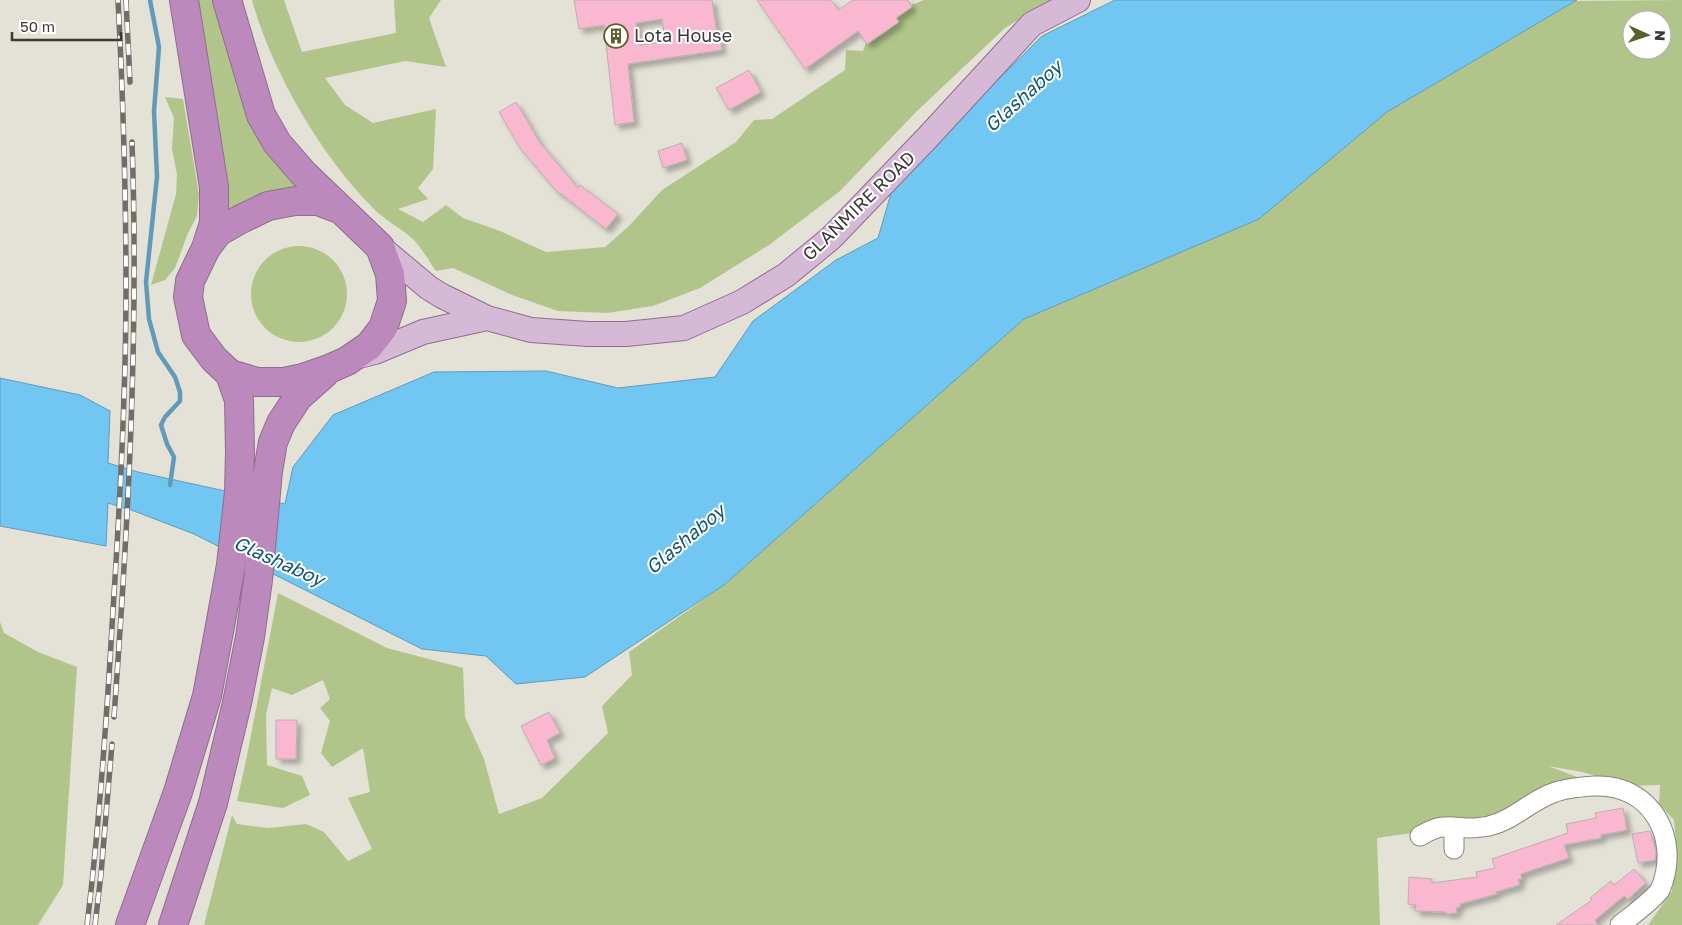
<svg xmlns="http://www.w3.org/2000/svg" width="1682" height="925" viewBox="0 0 1682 925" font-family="'Golos Text',sans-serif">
	<defs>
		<filter id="shadow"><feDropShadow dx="4.5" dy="4.5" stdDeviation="2.5" flood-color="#0004"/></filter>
	</defs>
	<rect width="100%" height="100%" fill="#e4e1d6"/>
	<!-- green -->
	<path fill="#b1c58a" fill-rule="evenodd" d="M193 0H216L303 189C271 194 249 196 221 215Z
		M252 0H284L302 52 396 33 394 0H441L429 18 446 67 405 61 325 78 345 105 373 123 436 109 433 169 418 188 428 199 398 209 423 222 446 205 463 218 500 231 546 252 605 247 628 227 662 190 736 142 754 120 772 119 845 70 846 50 863 51 870 31 882 35 907 7 924 0H1051L1005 28 916 112 840 191 769 245 700 288 653 306 607 313 558 311 512 295 453 268 436 271C429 261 422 249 414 240 401 228 384 220 372 207 321 156 271 70 252 0Z
		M1682 0V925H1648L1672 891 1677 853 1674 820 1659 804 1660 785 1631 786 1582 772 1548 766 1593 783 1509 819 1377 838 1380 925H204L232 815 237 824 269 828 306 824 324 832 348 861 372 849 348 798 370 792 363 748 332 767 321 753 330 721 320 708 330 699 323 680 292 695 272 688 266 715 267 765 302 776 310 795 283 808 237 801 248 751 278 593 387 648 463 668 465 717 484 759 499 814 542 798 608 733 602 706 632 675 629 652 724 585 1024 319 1259 219 1387 112 1575 1ZM1632 20H1662V50H1632Z
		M165 97 183 99 199 194 197 216 188 233 175 268 165 280 151 285 176 194 177 174 172 149 174 118Z
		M251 294a48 48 0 1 1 96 0a48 48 0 1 1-96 0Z
		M0 622 4 633 38 652 77 667 63 885 38 925H0Z"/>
	<!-- water -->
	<path fill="#71c6f2" stroke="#609cb9" d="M1115 0H1577L1387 112 1259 219 1024 319 724 585 585 677 516 684 486 656 422 649 194 534 134 511 108 503 106 546 0 526V378L80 395 110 411 108 463 138 472 285 504 293 467 333 415 434 372 546 371 618 388 715 377 753 321 836 260 878 238 894 183 1042 36Z"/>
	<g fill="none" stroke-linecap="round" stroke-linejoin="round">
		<!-- stream -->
		<path stroke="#609cb9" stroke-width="4.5" d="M150 0 159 47 154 111 157 177 146 282 149 319 158 352 175 377 180 392V401L165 417 161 425 167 444 174 457 170 485"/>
	</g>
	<!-- building -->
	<path fill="#fab7d0" stroke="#bbaeb2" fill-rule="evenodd" filter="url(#shadow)" d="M574 0H712L717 35 719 34 722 50 628 64 634 122 615 125 604 25 579 29ZM662 19 665 42 640 45 636 23Z
		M757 0H831L838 10 853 0H908L912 7 896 18 899 22 867 44 858 31 805 69Z
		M749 70 761 92 729 110 716 88Z
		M516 102 540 143 578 188 580 185 618 214 606 229 560 193 559 194 520 148 499 112Z
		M682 143 687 160 663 168 658 151Z
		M549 712 560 733 547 740 555 758 541 765 521 726Z
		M276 720H297L296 759H276Z
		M1623 808 1627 830 1601 835V838L1564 845 1569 858 1521 874 1522 879 1518 880 1520 885 1496 892 1497 894 1460 904V907L1456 908 1457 913 1446 914V912L1415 911 1416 905 1408 904 1409 877 1432 879V883L1477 877 1476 872 1495 868 1492 859 1568 833 1566 824 1596 818 1595 813Z
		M1650 831 1656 852 1655 860 1638 863 1632 834Z
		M1634 869 1646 883 1628 899 1624 896 1595 920 1598 925H1556L1592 900 1590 898 1611 881 1614 885Z"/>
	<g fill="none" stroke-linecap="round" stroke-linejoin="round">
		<!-- minor casing -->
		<g stroke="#88857b" stroke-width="21">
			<path id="minor" d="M1454 827V849
				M1420 836C1425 833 1431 830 1437 828 1447 825 1460 828 1470 828 1476 828 1483 827 1489 826 1514 820 1530 801 1553 793 1565 788 1581 787 1594 786 1651 783 1682 839 1660 890 1652 901 1631 916 1620 925"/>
		</g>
		<!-- major casing -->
		<g stroke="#8e6d8d" stroke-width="26">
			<path id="major" d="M380 247 429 288 442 296 487 318 531 330 588 334H626L684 328 742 302 786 275 831 238 928 137 1032 24 1078 0
				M355 357 375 352 423 332 487 318"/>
		</g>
		<!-- highway casing -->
		<g stroke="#8e6d8d" stroke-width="30">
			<path id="highway" d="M184 0 214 187V223L206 248
				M227 0 261 115 277 143 303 173 380 247 390 274 392 301 383 328 369 346 347 361 329 369 303 378 284 382H257L230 374 214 359 196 335 188 297 190 281 206 248 218 232 241 219 268 206 295 201H318L339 209
				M130 925 178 792 207 696 220 626 231 565 239 492 240 452 239 400 230 374
				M173 925 213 803 237 703 250 637 258 580 268 471 273 442 281 423 298 397 324 374"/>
		</g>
		<!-- minor -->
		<use href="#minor" stroke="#fff" stroke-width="19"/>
		<!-- major -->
		<use href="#major" stroke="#d6b8d7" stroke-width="24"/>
		<!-- highway -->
		<use href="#highway" stroke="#bb89bc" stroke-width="28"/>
		<!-- rail casing -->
		<g stroke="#706e68" stroke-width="5.5">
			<path id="rail" d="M126 0 130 82
				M114 717C128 526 139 334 132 142
				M87 925C100 820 107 715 113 610 120 503 126 396 126 289 126 192 123 96 118 0
				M95 925 101 874 112 744"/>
		</g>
		<!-- rail -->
		<use href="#rail" stroke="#fff" stroke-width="4" stroke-dasharray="11" stroke-linecap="butt"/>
	</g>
	<!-- icons -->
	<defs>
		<g id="building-ring" transform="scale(1.25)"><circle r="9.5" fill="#fff" stroke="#5c602e" stroke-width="1.5"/><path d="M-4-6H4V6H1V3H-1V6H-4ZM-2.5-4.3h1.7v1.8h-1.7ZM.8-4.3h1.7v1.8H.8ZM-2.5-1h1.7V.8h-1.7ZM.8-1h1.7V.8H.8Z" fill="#5c602e"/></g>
	</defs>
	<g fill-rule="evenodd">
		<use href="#building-ring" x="616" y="36"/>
	</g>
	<g text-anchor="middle" stroke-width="4" stroke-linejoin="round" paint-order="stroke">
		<!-- poi labels -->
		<g font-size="18" fill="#3a3935" stroke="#fff" text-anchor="start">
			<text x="634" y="42">Lota House</text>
		</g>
		<!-- street labels -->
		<g font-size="18" fill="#3a3935" stroke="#fff">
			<text transform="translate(859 206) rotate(-44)" y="6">GLANMIRE ROAD</text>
		</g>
		<!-- water labels -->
		<g font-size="19" font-style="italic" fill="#135674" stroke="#fff">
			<text transform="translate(1023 96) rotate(-42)" y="7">Glashaboy</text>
			<text transform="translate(685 539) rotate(-40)" y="7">Glashaboy</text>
			<text transform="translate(279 561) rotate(24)" y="7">Glashaboy</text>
		</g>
	</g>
	<!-- north arrow -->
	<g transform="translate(1647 35) rotate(93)"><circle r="24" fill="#ffffff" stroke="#b0b0ae"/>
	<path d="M0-4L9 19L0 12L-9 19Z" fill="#5c602e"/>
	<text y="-8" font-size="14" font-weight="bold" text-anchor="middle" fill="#3a3935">N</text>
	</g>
	<!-- scale -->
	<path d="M12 32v8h109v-8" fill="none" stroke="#3a3935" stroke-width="2.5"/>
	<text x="20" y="32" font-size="15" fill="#3a3935" stroke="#ffffff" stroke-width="4" paint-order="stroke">50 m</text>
</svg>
